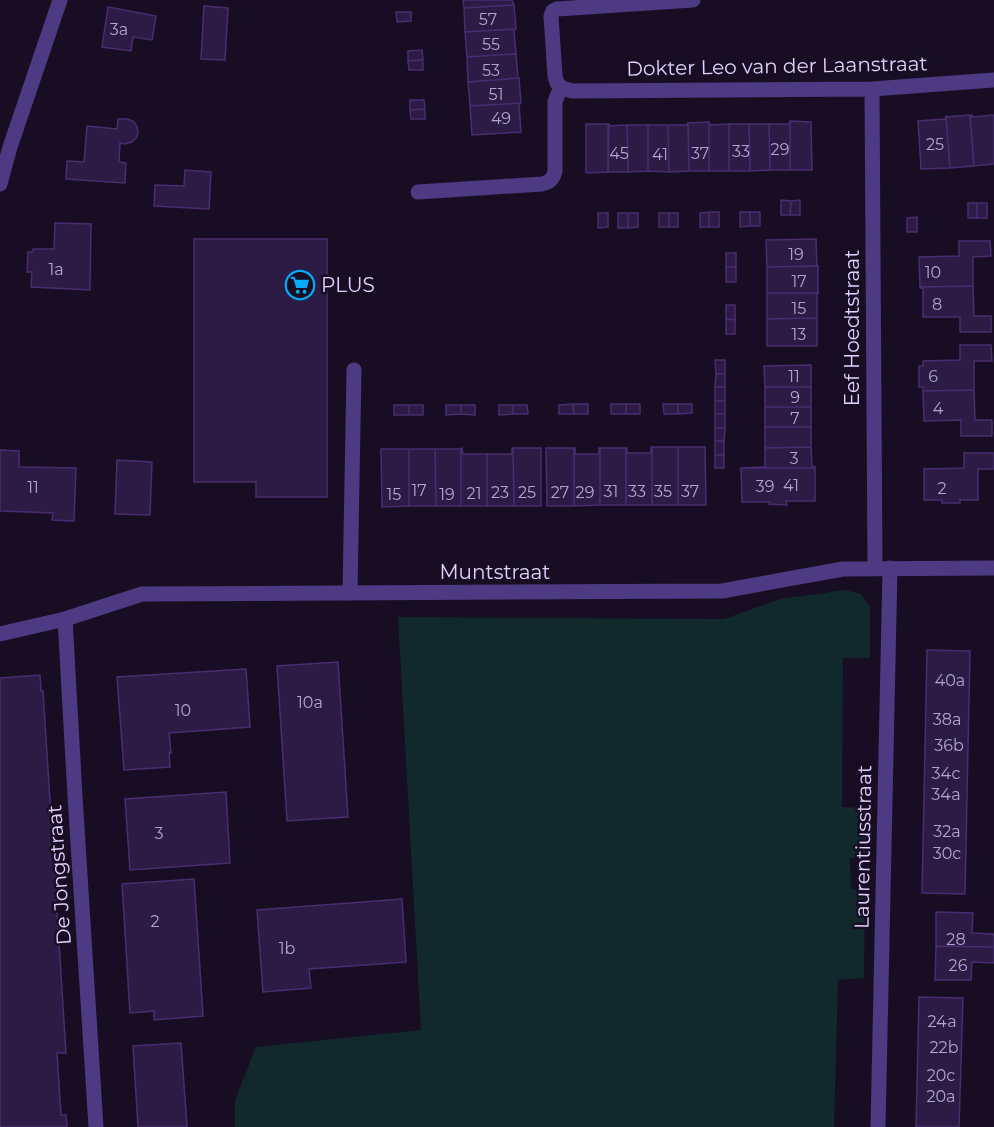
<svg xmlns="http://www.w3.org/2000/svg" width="994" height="1127" viewBox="0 0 994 1127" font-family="Montserrat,sans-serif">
	<rect width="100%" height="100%" fill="#170e23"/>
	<!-- green -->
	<path fill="#11282d" d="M845 590 861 594 870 607V658H843L842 807 868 808 866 858H850L851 889 865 890 864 978 838 980 834 1127H235V1100L256 1047 421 1030 398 617 724 619 780 599Z"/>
	<!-- building -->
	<path fill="#2c1b44" stroke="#492d70" stroke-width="1.5" d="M463 0H512L513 3 514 5 464 8Z
		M514 5 516 29 465 32 464 8Z
		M204 6 228 8 225 60 201 59Z
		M108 7 156 16 152 40 133 37 131 51 102 47Z
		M396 12H411V21L397 22Z
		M516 29 514 30 516 54 467 57 465 32Z
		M422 50 423 60 408 61V51Z
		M516 54 518 77 519 78 468 82 467 57Z
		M423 60V70H409L408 61Z
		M519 78 521 103 470 106 468 82Z
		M410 100H424L425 109 410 110Z
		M521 103 519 104 521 132 472 135 470 106Z
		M425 109V119H411L410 110Z
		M970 115 974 166 950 168 946 117Z
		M970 115H972V117L994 115V164L974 166Z
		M946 117 950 168 921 169 918 121 945 119Z
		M118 119H127L133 121 137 126 138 133 136 138 132 142 125 144 120 143 119 162 126 163 125 183 66 179 67 161 84 162 87 126 117 129Z
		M790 121V170H770L769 124H789Z
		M790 121 811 122 812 170H790Z
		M709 122V171H689L688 123Z
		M709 122 710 125 729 124V171H709Z
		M688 123 689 171 669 172 668 125H687Z
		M586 124H609L608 172 586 173Z
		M729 124H749L750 171H729Z
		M749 124H769L770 170 750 171Z
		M627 125 628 172H608V126Z
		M627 125H648V171L628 172Z
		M648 125H668L669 172 648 171Z
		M185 170 211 172 209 209 154 206 155 185 184 186Z
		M781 200 791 201 790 215H781Z
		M800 200V215H790L791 201Z
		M968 203H977V218H968Z
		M977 203H987V218H977Z
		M709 212H719V227H709Z
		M709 212V227H700V213Z
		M740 212H750V226L740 227Z
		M750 212H760V226H750Z
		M598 213H608V227L598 228Z
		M618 213H628V228H618Z
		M628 213H638V227L628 228Z
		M659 213H669V227H659Z
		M669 213H678V227H669Z
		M917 217V232H907V218Z
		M55 223 91 224 90 290 31 287 32 272H27L28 252H32L33 249H54Z
		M194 239H327V497H256V482H194Z
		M816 239 817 265 818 266 767 267 766 240Z
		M959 241H990L991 256 973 257V286L920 287 919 257 959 256Z
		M726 253H736V267H726Z
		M818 266V293H767V267Z
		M726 267H736V282H726Z
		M973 286 974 316H991V332H960V317H923V288H920V287Z
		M767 293H818L817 294V318L767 319Z
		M726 305H735V320L726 319Z
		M817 318V346H767V319Z
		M726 319 735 320V334H726Z
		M960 345H991L992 361H974V390L923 391V387H919V366H923V361L960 360Z
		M715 360H725V374H716Z
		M811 365V387H765L764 366Z
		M716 374H725V387H715Z
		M715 387H725V401H715Z
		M765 387H811V407H765Z
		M974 390 975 420H992V436H961V420L924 421 923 391Z
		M715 401H725V414H715Z
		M573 404H588V414H574Z
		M573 404 574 414H559V405Z
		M611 404H626V414H611Z
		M626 404H640V414H626Z
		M663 404H678V414H664Z
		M678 404H692V413L678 414Z
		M394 405H409V415H394Z
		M409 405H423V415H409Z
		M446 405H461V414L446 415Z
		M461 405H475V415L461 414Z
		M499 405H513V414L499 415Z
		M513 405H527L528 414H513Z
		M765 407H811V427H765Z
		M715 414H725V428H715Z
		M765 427H811V447L765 448Z
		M715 428H725L724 441H715Z
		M715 441H724V455H715Z
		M651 447H652V505H626V448H627V453H651Z
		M652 447H678V505H652Z
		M678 447H705L706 505H678Z
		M811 447 812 466 815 467V468H741L765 467V448Z
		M462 448 463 454H487V506H461V449Z
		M512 448H513L514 506H487V454H512Z
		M513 448H541V506H514Z
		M546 448H574V506H547Z
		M574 448H575V454H599V448H600V505L574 506Z
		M600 448H626V505H600Z
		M381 449H409V506L382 507Z
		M409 449H435L436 506H409Z
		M435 449H461V506H436Z
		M0 450 19 451V467L76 468 74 521 52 520 53 513 0 511Z
		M964 453H994V469H978V500H960V503H942V500H924V469L964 468Z
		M715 455H724V468H715Z
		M117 460 152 462 150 515 115 514Z
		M741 468H815V501H786L787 505 769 504 770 502H742Z
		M927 650 970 651 965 894 922 893Z
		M338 662 348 817 287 821 277 666Z
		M246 669 250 727 169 733 171 753 169 752 170 767 124 770 117 677Z
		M40 675 41 691H43L66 1053H57L61 1115H66L67 1127H0V678Z
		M226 792 230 863 130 870 125 799Z
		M194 879 203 1016 154 1020V1011L130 1013 122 884Z
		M402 899 406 962 309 969 311 988 263 992 257 910Z
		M936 912 973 913 972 933 994 934V947L936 946Z
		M936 946 994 947V963L972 962 971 980H935Z
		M919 997 963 998 959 1127H916Z
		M181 1043 187 1127H138L133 1046Z"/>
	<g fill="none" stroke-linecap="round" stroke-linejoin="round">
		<!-- service -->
		<path stroke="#4c3a82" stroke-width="15" d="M350 593 354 370"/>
		<!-- minor -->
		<path stroke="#4c3a82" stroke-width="15" d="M562 88 572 91 872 89 994 80
			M872 89 875 568
			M0 184 10 147 60 0
			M418 192 542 184C550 182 553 179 555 171V102L558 94 562 88 557 83 555 76 551 16 553 11 557 9 693 0
			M65 619 75 796 96 1127
			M0 634 65 619 142 594 722 591 843 569 994 568
			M878 1127 890 568"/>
	</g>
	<!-- icons -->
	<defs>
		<g id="supermarket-ring" transform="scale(1.5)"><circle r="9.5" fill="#170e23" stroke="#03abf9" stroke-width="1.5"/><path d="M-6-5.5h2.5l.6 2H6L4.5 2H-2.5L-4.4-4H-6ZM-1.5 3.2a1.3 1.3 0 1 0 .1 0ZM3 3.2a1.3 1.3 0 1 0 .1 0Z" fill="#03abf9"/></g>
	</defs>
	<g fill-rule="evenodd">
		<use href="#supermarket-ring" x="300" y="285"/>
	</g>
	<g text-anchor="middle" stroke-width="5" stroke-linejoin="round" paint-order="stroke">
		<!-- number labels -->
		<g font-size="16" fill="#b3a4d0">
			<text x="488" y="25">57</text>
			<text x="119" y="35">3a</text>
			<text x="491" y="50">55</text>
			<text x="491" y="76">53</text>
			<text x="496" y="100">51</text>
			<text x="501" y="124">49</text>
			<text x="935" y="150">25</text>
			<text x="780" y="155">29</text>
			<text x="741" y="157">33</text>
			<text x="619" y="159">45</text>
			<text x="700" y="159">37</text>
			<text x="660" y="160">41</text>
			<text x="796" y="260">19</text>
			<text x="56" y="275">1a</text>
			<text x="933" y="278">10</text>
			<text x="799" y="287">17</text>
			<text x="937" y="310">8</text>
			<text x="799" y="314">15</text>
			<text x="799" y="340">13</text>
			<text x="794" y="382">11</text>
			<text x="933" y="382">6</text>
			<text x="795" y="403">9</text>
			<text x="938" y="414">4</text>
			<text x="795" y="424">7</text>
			<text x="794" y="464">3</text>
			<text x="791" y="491">41</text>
			<text x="765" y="492">39</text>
			<text x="33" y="493">11</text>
			<text x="942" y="494">2</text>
			<text x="419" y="496">17</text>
			<text x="611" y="497">31</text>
			<text x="637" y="497">33</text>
			<text x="663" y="497">35</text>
			<text x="690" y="497">37</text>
			<text x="500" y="498">23</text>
			<text x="527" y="498">25</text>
			<text x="560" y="498">27</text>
			<text x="585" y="498">29</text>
			<text x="474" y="499">21</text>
			<text x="394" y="500">15</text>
			<text x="447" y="500">19</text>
			<text x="950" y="686">40a</text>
			<text x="310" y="708">10a</text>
			<text x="183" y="716">10</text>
			<text x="947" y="725">38a</text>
			<text x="949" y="751">36b</text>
			<text x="946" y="779">34c</text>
			<text x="946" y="800">34a</text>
			<text x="947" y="837">32a</text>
			<text x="159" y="839">3</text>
			<text x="947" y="859">30c</text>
			<text x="155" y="927">2</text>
			<text x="956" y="945">28</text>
			<text x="287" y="954">1b</text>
			<text x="958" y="971">26</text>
			<text x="942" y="1027">24a</text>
			<text x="944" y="1053">22b</text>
			<text x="941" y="1081">20c</text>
			<text x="941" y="1102">20a</text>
		</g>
		<!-- street labels -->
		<g font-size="20" fill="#e0d1fe" stroke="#170e23">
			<text transform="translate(777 66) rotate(-1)" y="7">Dokter Leo van der Laanstraat</text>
			<text transform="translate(852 328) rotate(-90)" y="7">Eef Hoedtstraat</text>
			<text x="495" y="579">Muntstraat</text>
			<text transform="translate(863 847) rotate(-89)" y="7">Laurentiusstraat</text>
			<text transform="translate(59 875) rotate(-94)" y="7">De Jongstraat</text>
		</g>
		<!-- poi labels -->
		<g font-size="20" fill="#e0d1fe" stroke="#170e23" text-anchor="start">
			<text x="321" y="292">PLUS</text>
		</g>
	</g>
</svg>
